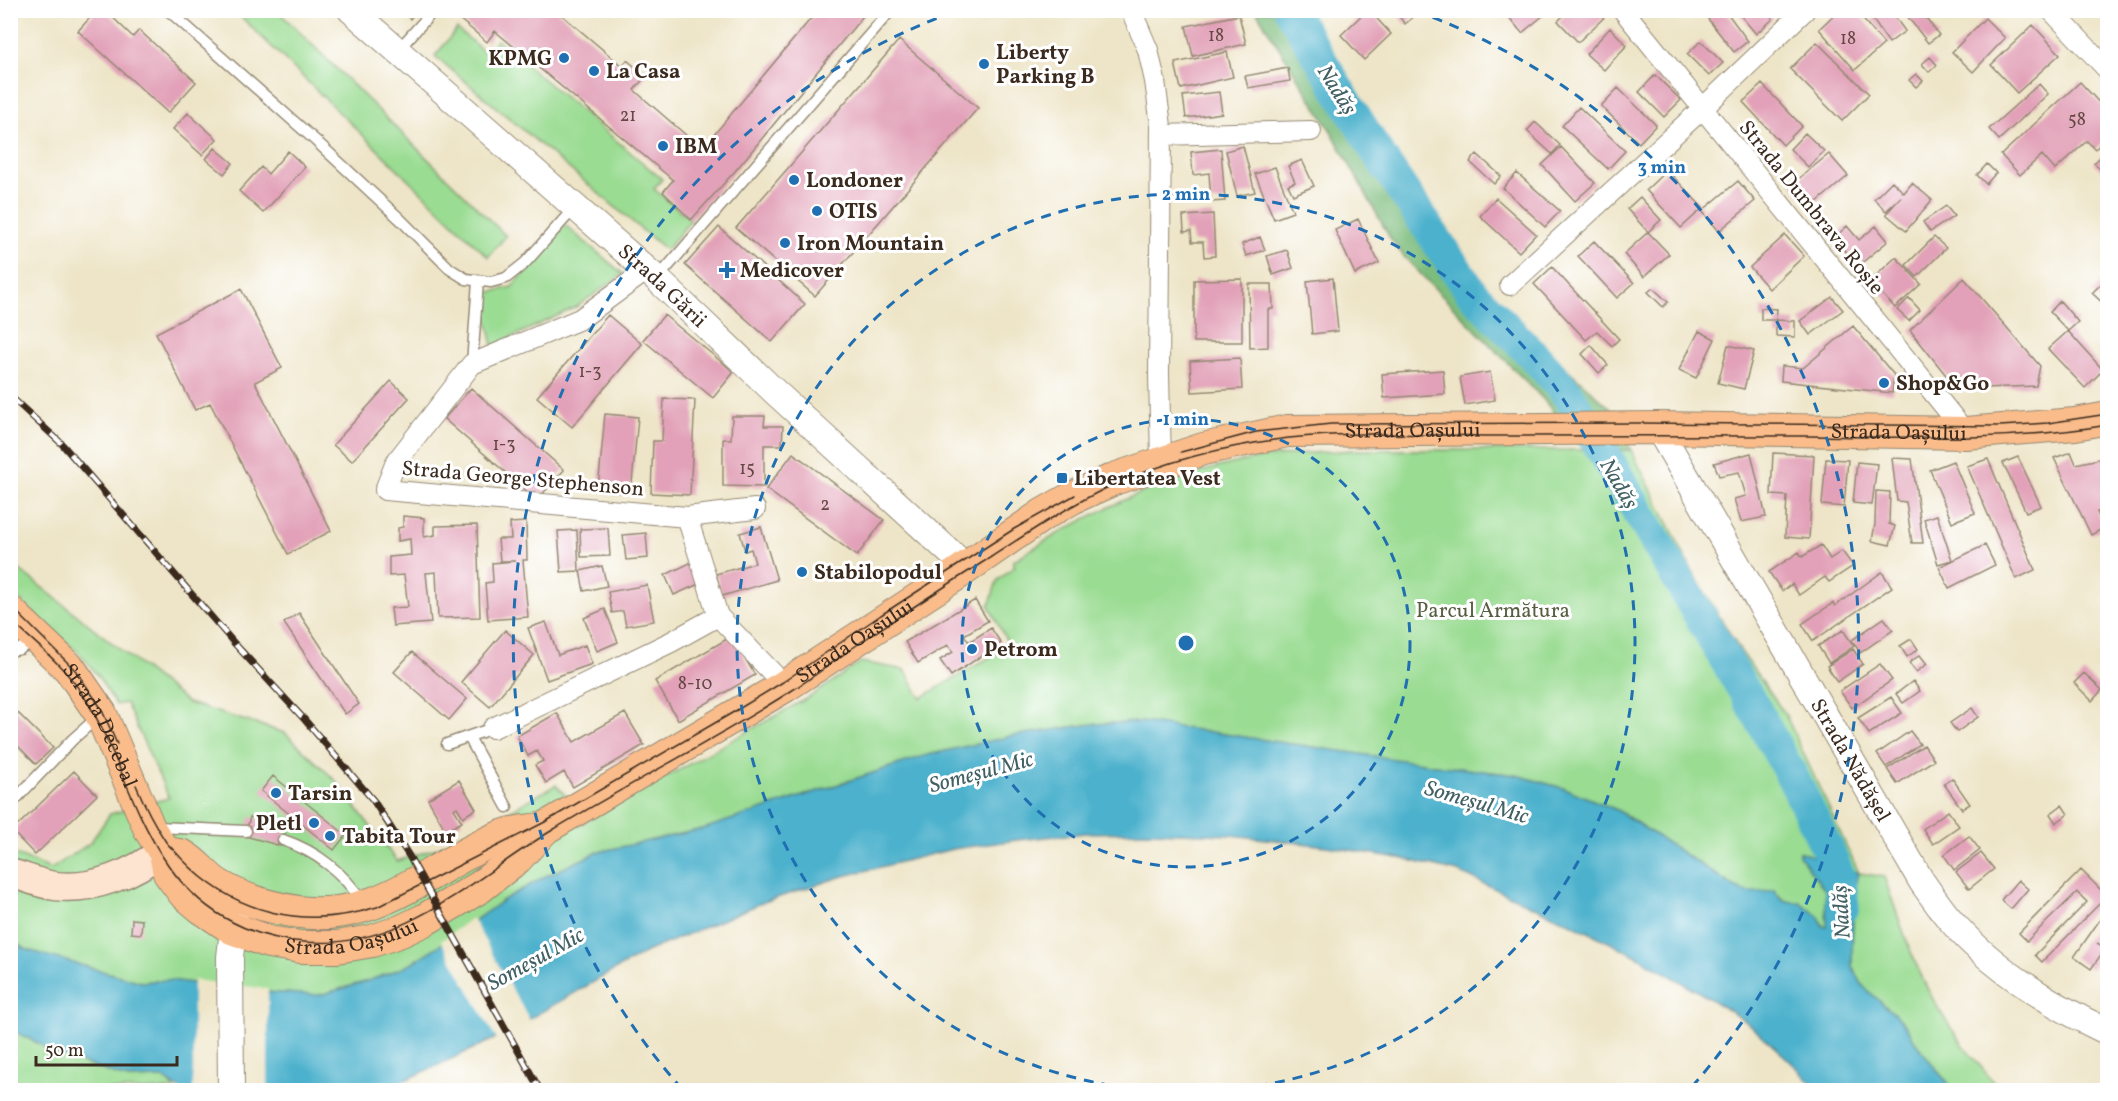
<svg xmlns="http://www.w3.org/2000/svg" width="2118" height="1101" viewBox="0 0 2118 1101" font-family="Vollkorn,serif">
	<rect width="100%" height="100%" fill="#fff"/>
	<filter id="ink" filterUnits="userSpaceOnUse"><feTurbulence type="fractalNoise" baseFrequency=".0167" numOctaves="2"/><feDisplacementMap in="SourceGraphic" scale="12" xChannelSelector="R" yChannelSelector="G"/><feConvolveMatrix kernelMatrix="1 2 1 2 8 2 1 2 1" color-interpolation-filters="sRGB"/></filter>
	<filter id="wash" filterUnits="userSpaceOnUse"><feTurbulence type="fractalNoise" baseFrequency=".008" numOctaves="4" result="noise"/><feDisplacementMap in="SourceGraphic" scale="24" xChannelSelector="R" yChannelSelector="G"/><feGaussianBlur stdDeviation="1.35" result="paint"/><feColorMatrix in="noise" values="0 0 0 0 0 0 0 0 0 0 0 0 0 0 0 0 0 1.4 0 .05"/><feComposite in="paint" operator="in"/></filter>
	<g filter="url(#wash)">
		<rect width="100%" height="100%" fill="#eee5c8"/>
		<!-- green -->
		<path fill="#9adc92" stroke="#6a8358" stroke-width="1.5" d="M235 11H278L506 236 488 257Z
			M457 29 486 53 497 40 662 179 654 189 691 220 666 250 435 56Z
			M565 225 623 274 576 307 493 346 482 294 512 287Z
			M1354 450H1631L1695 576 1740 650 1786 716 1859 873 1884 877C1899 918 1912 962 1934 1001 1952 1033 1977 1062 2000 1090H1953L1918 1046 1903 1022 1863 986 1852 966 1853 900 1858 873 1799 852 1825 890 1828 927 1823 926C1812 918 1779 899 1774 890 1760 893 1748 894 1736 888L1617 810 1566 789 1516 775 1442 766 1142 722 1093 724 1011 736 924 756 703 829 598 852 546 876 505 899 440 945 405 967 368 981 319 995 262 992 169 980 141 982 27 950 11 940V853L51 869 90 843 110 814 169 798 126 703 116 705 98 676 83 657 11 592V563L188 703 285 733 335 780 397 861 450 844 556 785 566 796 580 825 811 696 861 662 905 670 921 698 1009 646 989 606 997 581 1015 566 1013 561C1083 516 1158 479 1240 462 1277 454 1316 453 1354 450Z
			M11 1030 40 1044 49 1051 128 1079 163 1078 175 1088V1090H11Z"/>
		<!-- forest -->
		<path fill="#7bbc7c" stroke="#5b734d" stroke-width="1.5" d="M1256 11H1301L1468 275 1504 311 1610 408 1631 450H1584L1543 399 1405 258 1390 238 1331 131Z"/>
		<!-- water -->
		<path fill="#4cb1cc" stroke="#446e75" stroke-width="1.5" d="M1142 722 1442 766 1516 775 1566 789 1617 810 1736 888C1748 894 1760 893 1774 890 1780 901 1789 903 1800 902L1819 917 1823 926 1827 927 1825 890 1799 855V851L1859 873 1853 900 1852 966 1863 986 1903 1022 1918 1046 1953 1090H1817L1789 1060 1745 1021 1709 998 1635 955 1572 924 1458 872 1404 859 1326 846 1231 835 1153 832 1086 833 1017 840 953 849 840 877 764 902 646 952 494 1039 417 1075 381 1090H181L163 1078 128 1079 49 1051 40 1044 11 1030 10 940 27 950 141 982 169 980 262 992 320 995 368 981 405 967 440 945 505 899 546 876 598 852 703 829 924 756 1011 736 1093 724Z"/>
		<!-- pier -->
		<path fill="#eee5c8" d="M472 918 530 1021 497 1040 441 941Z
			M193 980 268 989V1090H193Z"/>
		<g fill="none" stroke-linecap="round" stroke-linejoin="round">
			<!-- river -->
			<path stroke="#4cb1cc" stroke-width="33" d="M1290 10 1375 149 1472 293 1537 359 1567 393 1605 455 1756 711 1794 780 1828 850 1840 880 1843 907"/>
		</g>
		<g id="blocks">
			<!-- building -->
			<path fill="#e2a1b8" d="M97 10H105L133 37 139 30 196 82 168 113 78 31Z
				M400 10H417L410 19Z
				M465 10H556L622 66 627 60 646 76 634 90 702 149 818 10H868L736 170 691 220 663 192 673 180 495 31 487 42 458 18Z
				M1367 10H1369L1391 34 1364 60 1341 35Z
				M1394 10H1422L1405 24Z
				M1503 10H1550L1522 33Z
				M1569 10H1607L1609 13 1578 42 1558 21Z
				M1718 10H1725L1748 41 1734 52 1708 19Z
				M1736 10H1766L1773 19 1756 34Z
				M1839 10H1855L1884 44 1855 70 1819 29Z
				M1866 10H1890L1905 31 1889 43Z
				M1906 10H1920L1939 35 1928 43 1904 12Z
				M1239 15 1246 44 1193 56 1186 26Z
				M1985 18 2005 38 1973 72 1952 52Z
				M2033 25 2060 54 2017 93 1991 65Z
				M1610 28 1627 45 1604 70 1586 54Z
				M899 40 978 108 815 296 736 228Z
				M1701 41 1723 63 1709 76 1687 54Z
				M1817 42 1869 94 1842 121 1790 69Z
				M1227 52 1233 77 1181 89 1175 63Z
				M1930 57 1937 65 1929 72 1922 64Z
				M1288 68 1290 81 1248 88 1245 76Z
				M1916 74 1923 81 1916 87 1909 80Z
				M1655 75 1681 100 1664 117 1639 92Z
				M2080 82 2108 112V138L2095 149 2087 141 2055 170 2042 155 2020 175 2001 155Z
				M1762 84 1802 126 1783 145 1743 102Z
				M2039 84 2048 94 1999 140 1989 129Z
				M1618 88 1656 125 1639 143 1601 106Z
				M1219 92 1222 113 1186 118 1183 96Z
				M1579 107 1625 151 1608 169 1562 126Z
				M188 113 217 139 202 155 173 129Z
				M1535 122 1560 145 1552 154 1527 131Z
				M1805 133 1824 151 1808 167 1790 149Z
				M1243 146 1255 192 1237 196 1226 151Z
				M1561 147 1595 183 1575 201 1542 165Z
				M215 148 233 163 224 174 206 159Z
				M1221 149 1225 201 1211 202 1209 173 1193 175 1191 152Z
				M2108 150V177L2094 163Z
				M288 151 305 167 263 213 239 191 261 167 268 174Z
				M1477 154 1501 176 1494 184 1470 162Z
				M1829 154 1848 176 1811 207 1792 184Z
				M1302 160 1314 186 1293 195 1288 185 1295 182 1288 166Z
				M1987 164 1996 173 1986 184 1977 175Z
				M1275 167 1293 212 1274 219 1255 174Z
				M1667 170 1703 208 1681 228 1646 190Z
				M1517 173 1560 211 1545 227 1503 188Z
				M1738 181 1755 201 1719 231 1702 211Z
				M1892 181 1904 193 1912 183 1932 200 1906 231 1886 214 1901 197 1886 211 1874 199Z
				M1640 197 1661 220 1648 232 1627 209Z
				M1496 198 1536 234 1519 252 1480 216Z
				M1946 206 1954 216 1930 232 1923 222Z
				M1213 214 1215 256 1204 257 1203 242H1192L1191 231 1184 232 1183 216Z
				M1358 219 1379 263 1355 274 1335 230Z
				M1847 226 1859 240 1876 226 1888 241 1858 266 1834 238Z
				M719 227 805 304 772 342 685 265Z
				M1648 232 1669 254 1644 277 1624 254Z
				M1785 235 1804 256 1769 289 1750 267Z
				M1260 237 1265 250 1246 256 1242 244Z
				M1934 237 1946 248 1917 277 1906 265Z
				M1594 241 1634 283 1617 298 1578 256Z
				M1287 250 1293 268 1273 275 1267 256Z
				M1896 257 1921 284 1895 308 1870 281Z
				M1552 267 1619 339 1612 346 1597 331 1586 340 1534 284Z
				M1333 278 1338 331 1312 334 1307 281Z
				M1964 278 2040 366 2036 386 1957 389 1910 330Z
				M1242 279V342H1194V280Z
				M2102 283 2108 289V308L2092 293Z
				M1249 284H1272L1273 309H1268V347L1250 348Z
				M1653 288 1668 302 1663 307 1648 292Z
				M241 289 282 368 255 382 331 531 288 554 210 403 195 410 156 333Z
				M1832 297 1843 310 1810 335 1800 321Z
				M1909 298 1920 310 1909 321 1897 310Z
				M2060 301 2078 322 2068 331 2050 312Z
				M1761 308 1777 309 1776 320H1761Z
				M608 315 642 344 572 427 537 397Z
				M664 315 734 372 713 398 643 340Z
				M1776 320 1795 321V337L1776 336Z
				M1853 326 1894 375 1892 393 1781 381 1782 366 1803 368Z
				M1699 331 1715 339 1696 378 1679 370Z
				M2068 331 2103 370 2085 388 2048 349Z
				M1591 345 1608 365 1599 373 1582 354Z
				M1728 345 1754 351 1744 389 1718 383Z
				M1240 358 1242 389 1192 392 1190 361Z
				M1443 370 1445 394 1384 398 1382 374Z
				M1490 372 1495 400 1465 405 1460 377Z
				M391 381 409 398 352 461 333 445Z
				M471 388 564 470 537 500 444 419Z
				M664 399 695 400 690 495 651 493 653 441H662Z
				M605 414 638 417 631 494 598 490Z
				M732 416H765L764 426H783L782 445H764V487L723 486V439H731Z
				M2071 452 2076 464 2108 457V510L2097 512 2104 528 2091 535 2054 458Z
				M793 453 884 520 857 556 766 489Z
				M1751 453 1766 517 1741 522 1734 499 1746 496 1739 472 1719 476 1714 463Z
				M1773 453 1814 455 1809 539 1785 537 1787 496 1771 495Z
				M2018 457 2041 506 2026 512 2003 463Z
				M1892 458 1912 459 1923 543H1912L1906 502 1897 501Z
				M1826 459 1848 460 1844 507 1822 505Z
				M1988 459 2035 570 2016 579 1967 466Z
				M1953 461 1975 513 1952 522 1930 470Z
				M1857 462 1877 464 1872 505 1853 503Z
				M1876 491 1890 492 1889 524 1895 526 1890 545 1872 541 1875 524Z
				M1937 515 1952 560 1938 564 1924 519Z
				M403 516 424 518V537L435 535V526L477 525 480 617 438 618 436 572 426 573 431 623 393 626 391 608 408 607 404 575 389 576V557L411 555 410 539 398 541V528L403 527Z
				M526 522 527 560H523L528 617 488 620 485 583 493 582 492 563 515 561H500L498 539H511L510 523Z
				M761 527 777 580 722 596 716 574 755 563 751 549 745 551 740 533Z
				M608 528 610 556 581 557 580 529Z
				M577 530 579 571 561 572 558 531Z
				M646 533 648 558 626 560 623 535Z
				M1821 545 1830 559 1842 551 1853 566 1829 582 1825 577 1799 595 1792 584 1782 591 1769 572 1799 552 1802 557Z
				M1985 545 1995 565 1949 588 1939 567Z
				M692 562 701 583 674 595 665 575Z
				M602 566 607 586 584 591 580 571Z
				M1882 572 1892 587 1813 641 1802 624 1833 603 1835 606Z
				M647 585 654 621 626 626 623 611 612 613 608 592Z
				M975 600 988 621 964 635 969 642 991 628 1001 643 951 676 940 660 953 652 948 645 918 663 905 642Z
				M605 609 618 642 597 651 584 618Z
				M299 613 359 704 345 714 284 623Z
				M1884 618 1893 630 1860 653 1852 640Z
				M546 622 558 655 585 645 592 664 547 680 528 628Z
				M505 630 534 655 490 707 461 682Z
				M1843 630 1854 646 1829 663 1818 646Z
				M732 636 755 675 678 720 655 681Z
				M1911 639 1918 649 1907 657 1900 646Z
				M1853 649 1863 664 1837 682 1827 666Z
				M412 652 467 699 449 720 394 672Z
				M1920 655 1927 664 1916 672 1909 663Z
				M1880 664 1892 680 1852 708 1840 691Z
				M2084 673 2102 690 2092 701 2074 683Z
				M1913 681 1920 691 1903 703 1896 694Z
				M1891 697 1902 713 1869 734 1858 718Z
				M10 705 53 748 36 764 10 738Z
				M1972 708 1978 717 1957 732 1950 723Z
				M557 713 574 742 625 713 644 745 573 787 564 772 546 783 535 765 543 761 537 751 528 756 517 736Z
				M1910 731 1920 744 1886 767 1877 754Z
				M1924 745 1934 760 1897 784 1887 769Z
				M74 771 97 795 35 855 12 831Z
				M273 776 346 835 334 850 261 791Z
				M1952 778 1970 804 1962 809 1944 784Z
				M459 780 476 809 463 817 457 807 454 809 462 822 446 831 428 799Z
				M2062 805 2068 814 2056 823 2050 814Z
				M1948 811 1959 826 1933 844 1923 829Z
				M250 817 287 827 281 846 245 836Z
				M1969 836 1980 850 1954 870 1944 855Z
				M1981 853 1994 869 1969 889 1956 872Z
				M2081 870 2107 896 2042 962 2035 955 2087 902 2077 892 2027 941 2019 933Z
				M2018 880 2028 889 2011 909 2001 900Z
				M2108 908V942L2104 947 2097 943 2105 949 2091 969 2074 957Z
				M132 919 142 920 141 934 131 933Z"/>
		</g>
	</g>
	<g filter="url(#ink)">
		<use href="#blocks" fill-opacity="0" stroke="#948873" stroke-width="1.5"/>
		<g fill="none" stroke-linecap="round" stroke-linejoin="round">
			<!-- service casing -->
			<g stroke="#948873" stroke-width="13">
				<path id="service" d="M168 10 316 141 400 219 450 269 466 279 491 282 506 278 525 263 575 207
					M398 50 434 10
					M657 279 891 10
					M472 364 478 281
					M10 651 20 649 34 639
					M469 737 507 807
					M447 744 493 728
					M10 805 73 739 99 716
					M154 828 157 827 246 831
					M283 840C318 852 342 872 363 902"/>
			</g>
			<!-- minor casing -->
			<g stroke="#948873" stroke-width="22">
				<path id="minor" d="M1131 10 1148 50 1155 81 1161 126 1159 375 1161 462
					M1623 10 1966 433
					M2051 10 2108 70
					M1161 135 1311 131
					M647 270 580 319 472 364 396 462 385 490 687 517 755 509
					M1510 285 1702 109 1805 10
					M687 517 718 616
					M493 728 671 642 718 616 785 686"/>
			</g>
			<!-- tertiary casing -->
			<g stroke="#948873" stroke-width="28">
				<g id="tertiary">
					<path id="s1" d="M351 10 657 279 774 391 966 567"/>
					<path id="s2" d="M1658 428 1922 882C1930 893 1938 905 1947 916 1988 966 2049 1004 2108 1032"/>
					<path d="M231 1090 230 957 235 911"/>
				</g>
			</g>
			<!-- secondary casing -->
			<g stroke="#948873" stroke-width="31">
				<path id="secondary" d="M10 873C25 877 40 884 55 886 92 891 135 873 163 850"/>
			</g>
			<!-- primary casing -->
			<g stroke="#948873" stroke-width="34">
				<g id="primary">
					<path id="s3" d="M10 612 70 669 101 714 150 830 165 853 169 873 183 892 202 908 232 928 269 942 300 947H337L372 941 401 931 424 920 480 887 517 858 545 828 785 686 957 574 1044 514 1072 498 1114 479 1203 449 1287 431 1658 428 1966 433 2075 424 2108 418"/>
					<path d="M165 853C170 854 177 854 183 856 195 862 205 877 218 885 242 900 271 908 299 912 378 923 433 865 500 837 514 831 531 831 545 828"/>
				</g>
			</g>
			<!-- service -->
			<use href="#service" stroke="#fff" stroke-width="10"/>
			<!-- minor -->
			<use href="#minor" stroke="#fff" stroke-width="20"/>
			<!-- tertiary -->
			<use href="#tertiary" stroke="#fff" stroke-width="26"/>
			<!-- secondary -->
			<use href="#secondary" stroke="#fde4d0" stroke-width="28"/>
			<!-- primary -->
			<use href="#primary" stroke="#f9bc8a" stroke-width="32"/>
			<!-- tram -->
			<path stroke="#3b2a1e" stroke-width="1.5" d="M1181 452 1256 432 1331 424 1639 423 2000 426 2048 423 2108 414
				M10 605 77 672 101 708 117 744
				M10 620C36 644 66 667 85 698 131 772 143 871 225 918 249 932 276 940 304 942 404 950 472 879 551 831 630 783 713 741 791 691 818 674 843 654 870 636 910 609 950 583 991 557 1031 531 1071 504 1115 484 1170 460 1230 445 1289 438 1353 431 1418 435 1482 436 1590 436 1699 435 1807 436 1907 437 2008 442 2108 425
				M136 785C144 804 154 824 166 842 171 848 177 853 182 859 234 914 305 930 377 907L545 822 732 713 783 682 881 615 1014 529 1075 495"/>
			<!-- rail casing -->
			<g stroke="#3b2a1e" stroke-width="7">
				<path id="rail" d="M10 396 61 443 234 643 304 719 373 800 409 856 540 1090"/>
			</g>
			<!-- rail -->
			<use href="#rail" stroke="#fff" stroke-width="4.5" stroke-dasharray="14" stroke-linecap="butt"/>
		</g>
	</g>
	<!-- distance rings -->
	<g fill="none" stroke="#1f6fb2" stroke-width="3" stroke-dasharray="10 8">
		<circle cx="1186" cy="643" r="224"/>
		<path d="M1147 1090A449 449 0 1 1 1225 1090"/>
		<path d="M682 1089A673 673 0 0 1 956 11M1416 11A673 673 0 0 1 1690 1089"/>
	</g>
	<!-- markers -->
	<g fill="#1f6fb2" stroke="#fff" stroke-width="2">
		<circle cx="564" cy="58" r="6"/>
		<circle cx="984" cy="64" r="6"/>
		<circle cx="594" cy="71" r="6"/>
		<circle cx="663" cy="146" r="6"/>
		<circle cx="794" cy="180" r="6"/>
		<circle cx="817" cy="211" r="6"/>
		<circle cx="785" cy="243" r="6"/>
		<path d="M724 261h6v6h6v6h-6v6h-6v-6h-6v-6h6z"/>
		<circle cx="1884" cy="383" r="6"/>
		<rect x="1056" y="472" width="12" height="12" rx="3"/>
		<circle cx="802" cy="572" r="6"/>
		<circle cx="972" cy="649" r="6"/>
		<circle cx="276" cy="793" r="6"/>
		<circle cx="314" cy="823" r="6"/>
		<circle cx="330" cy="836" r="6"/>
	</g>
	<g text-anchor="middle" stroke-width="6" stroke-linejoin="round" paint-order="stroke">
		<!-- number labels -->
		<g font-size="18" fill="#654844">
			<text x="1216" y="41">18</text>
			<text x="1848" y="44">18</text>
			<text x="628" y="121">21</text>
			<text x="2077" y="125">58</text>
			<text x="590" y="377">1-3</text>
			<text x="504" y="450">1-3</text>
			<text x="747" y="474">15</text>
			<text x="825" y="510">2</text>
			<text x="695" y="689">8-10</text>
		</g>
		<!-- poi labels -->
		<g font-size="21" font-weight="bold" fill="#3b2a1e" stroke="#fff" text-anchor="start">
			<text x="996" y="59">Liberty<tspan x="996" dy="24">Parking B</tspan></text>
			<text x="552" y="65" text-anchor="end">KPMG</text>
			<text x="606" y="78">La Casa</text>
			<text x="675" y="153">IBM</text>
			<text x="806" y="187">Londoner</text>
			<text x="829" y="218">OTIS</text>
			<text x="797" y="250">Iron Mountain</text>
			<text x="740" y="277">Medicover</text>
			<text x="1896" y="390">Shop&amp;Go</text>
			<text x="1074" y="485">Libertatea Vest</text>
			<text x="814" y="579">Stabilopodul</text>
			<text x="984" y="656">Petrom</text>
			<text x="288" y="800">Tarsin</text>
			<text x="302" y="830" text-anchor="end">Pletl</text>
			<text x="342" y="843">Tabita Tour</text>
		</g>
		<!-- street labels -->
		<g font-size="21" fill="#3b2a1e" stroke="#fff">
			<text transform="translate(1812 207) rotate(51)" y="7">Strada Dumbrava Roșie</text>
			<text dy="7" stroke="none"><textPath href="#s1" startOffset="416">Strada Gării</textPath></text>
			<text dy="7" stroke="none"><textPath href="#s3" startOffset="1722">Strada Oașului</textPath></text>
			<text dy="7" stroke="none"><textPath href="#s3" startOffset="2208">Strada Oașului</textPath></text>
			<text transform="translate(523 478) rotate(5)" y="7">Strada George Stephenson</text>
			<text dy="7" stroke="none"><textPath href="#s3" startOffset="1110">Strada Oașului</textPath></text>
			<text dy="7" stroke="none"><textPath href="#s3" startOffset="147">Strada Decebal</textPath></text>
			<text dy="7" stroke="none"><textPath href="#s2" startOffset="384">Strada Nădășel</textPath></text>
			<text dy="7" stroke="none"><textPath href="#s3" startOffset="519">Strada Oașului</textPath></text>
		</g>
		<!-- park labels -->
		<g font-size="21" fill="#585f41" stroke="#fff">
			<text x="1493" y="617">Parcul Armătura</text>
		</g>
		<!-- water labels -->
		<g font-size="22" font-style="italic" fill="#426064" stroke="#fff">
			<text transform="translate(1338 89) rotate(58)" y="8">Nadăș</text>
			<text transform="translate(1620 483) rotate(60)" y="8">Nadăș</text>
			<text transform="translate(981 771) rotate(-15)" y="8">Someșul Mic</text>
			<text transform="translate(1477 801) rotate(16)" y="8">Someșul Mic</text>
			<text transform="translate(1840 912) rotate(-94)" y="8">Nadăș</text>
			<text transform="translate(535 958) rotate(-29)" y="8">Someșul Mic</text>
		</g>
	</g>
	<circle cx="1186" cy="643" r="9" fill="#1f6fb2" stroke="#fff" stroke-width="3"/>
	<g font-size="18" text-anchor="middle" font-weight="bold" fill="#1f6fb2" stroke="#fff" stroke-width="6" stroke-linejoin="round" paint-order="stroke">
		<text x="1662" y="173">3 min</text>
		<text x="1186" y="200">2 min</text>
		<text x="1186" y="425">1 min</text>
	</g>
	<!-- margin -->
	<rect width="2118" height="1101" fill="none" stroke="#fff" stroke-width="36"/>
	<!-- scale -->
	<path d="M36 1056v9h141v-9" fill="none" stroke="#3b2a1e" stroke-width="3"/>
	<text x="45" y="1056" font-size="18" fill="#3b2a1e" stroke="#ffffff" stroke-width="4.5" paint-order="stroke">50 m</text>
</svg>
